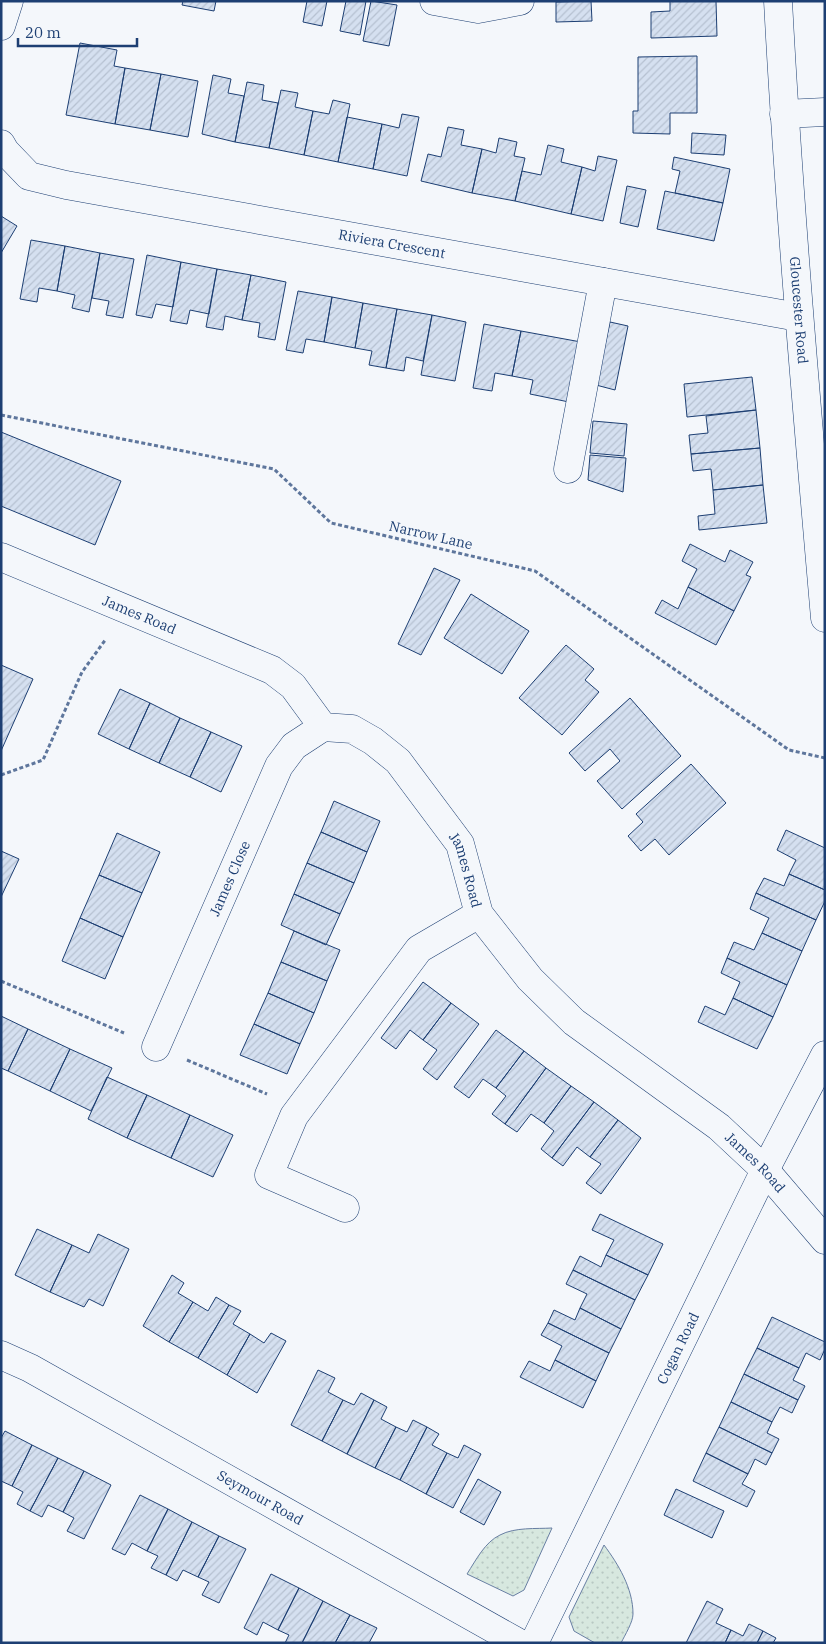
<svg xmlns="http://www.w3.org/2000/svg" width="826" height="1644" viewBox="0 0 826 1644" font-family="'IBM Plex Serif',serif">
	<defs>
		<pattern id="grass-dots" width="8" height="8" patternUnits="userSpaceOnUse" patternTransform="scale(1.25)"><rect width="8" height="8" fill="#d7e8df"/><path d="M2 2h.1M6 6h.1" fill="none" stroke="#b8c8c3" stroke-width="1.8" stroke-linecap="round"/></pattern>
		<pattern id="building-hatch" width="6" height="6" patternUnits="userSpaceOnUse" patternTransform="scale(1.25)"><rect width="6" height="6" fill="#d5e0f0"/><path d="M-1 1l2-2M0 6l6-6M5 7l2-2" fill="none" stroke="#b6c1d1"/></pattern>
	</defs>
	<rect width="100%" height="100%" fill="#f4f7fb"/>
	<!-- grass -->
	<path fill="url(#grass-dots)" stroke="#687fa3" d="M552 1528 524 1590 513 1596 467 1574C476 1560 485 1542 500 1535 515 1527 536 1529 552 1528Z
		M604 1545C618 1564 633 1588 633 1614 633 1622 625 1635 621 1643H595L574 1631 569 1617Z"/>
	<!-- building -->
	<path fill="url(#building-hatch)" stroke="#1d3f73" d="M183 1H216L214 11 182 5Z
		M307 1H327L322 26 303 22Z
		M346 1H366L360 35 340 31Z
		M371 1 397 5 389 46 363 41Z
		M591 1 592 21 556 22V2Z
		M670 1H716L717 36 651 38V12L670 11Z
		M80 43 117 50 114 66 125 68 115 124 66 115Z
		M697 56V113H670V134L633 133V111H638V57Z
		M125 68 161 74 150 130 115 124Z
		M161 74 198 81 188 137 150 130Z
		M213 75 231 79 228 93 244 96 235 142 202 134Z
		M247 82 264 85 262 100 278 103 269 148 235 142Z
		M281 90 298 93 295 107 313 111 304 155 269 148Z
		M333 100 350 104 338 162 304 155 313 111 329 114Z
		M402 114 419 117 407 176 373 169 382 124 399 128Z
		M347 117 382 124 373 169 338 162Z
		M448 127 464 130 461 145 482 149 472 193 421 181 428 154 441 157Z
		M692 133 726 135 724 155 691 153Z
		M499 138 517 142 514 156 525 158 515 201 472 193 482 149 496 153Z
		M548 145 564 149 561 162 582 167 571 214 515 201 522 171 541 175Z
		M598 156 617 160 603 221 571 214 582 167 595 171Z
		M674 157 730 169 723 203 675 193 680 171 672 169Z
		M627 186 646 190 638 227 620 223Z
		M665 191 723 203 714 241 657 229Z
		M1 216 17 226 1 253Z
		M31 240 65 246 57 291 39 288 37 302 20 299Z
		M65 246 100 253 89 312 72 308 75 295 57 291Z
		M100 253 134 259 123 318 106 315 109 301 92 298Z
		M147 255 181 262 173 307 156 304 152 318 136 315Z
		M181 262 217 269 209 314 190 310 187 324 170 321Z
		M217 269 251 275 242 320 225 316 223 330 206 327Z
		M251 275 286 282 275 340 258 337 260 323 242 320Z
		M298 291 332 297 324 342 306 339 303 353 286 350Z
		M332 297 363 303 355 348 324 342Z
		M363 303 397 309 386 368 369 365 372 351 355 348Z
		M397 309 432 315 423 361 406 357 404 371 386 368Z
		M432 315 466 322 455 381 421 375Z
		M610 322 628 326 615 390 596 385Z
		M484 324 521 331 512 376 495 373 492 391 473 388Z
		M521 331 581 342 569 402 530 394 533 380 512 376Z
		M752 377 756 410 687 417 684 384Z
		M756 410 760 448 691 454 689 435 708 433 706 416Z
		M593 421 627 424 624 456 590 453Z
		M1 432 121 481 95 545 1 506Z
		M760 448 763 485 713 490 711 469 693 471 691 454Z
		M590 455 626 458 623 492 588 480Z
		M763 485 767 523 699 530 698 516 715 514 713 490Z
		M690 544 725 562 730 550 753 562 746 575 751 577 734 611 688 587 697 569 682 561Z
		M434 568 460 580 421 655 398 644Z
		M688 587 734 611 716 645 655 613 662 600 678 609Z
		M471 594 529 631 502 674 444 638Z
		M566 645 594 669 585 680 599 692 562 735 519 698Z
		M1 665 33 679 1 751Z
		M120 689 150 703 129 749 98 734Z
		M630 698 681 756 622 809 597 781 620 761 610 749 585 771 569 753Z
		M150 703 180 718 159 763 129 749Z
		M180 718 211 732 190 777 159 763Z
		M211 732 242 746 221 792 190 777Z
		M691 764 726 803 669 855 655 839 641 851 628 836 643 822 636 814Z
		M334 801 380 821 367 852 321 832Z
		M786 830 825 848V890L789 874 796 860 777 850Z
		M321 832 367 852 354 883 307 863Z
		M117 833 160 852 142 893 99 875Z
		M1 851 19 859 1 897Z
		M307 863 354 883 340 914 294 894Z
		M789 874 825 890V901L816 920 756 893 764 878 784 886Z
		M99 875 142 893 123 937 80 918Z
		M756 893 816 920 802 951 762 933 769 918 750 909Z
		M294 894 340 914 326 945 281 925Z
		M80 918 123 937 105 979 62 961Z
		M294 931 340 950 327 981 281 962Z
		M762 933 802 951 787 985 727 958 734 942 754 950Z
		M727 958 787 985 773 1017 733 998 740 982 721 973Z
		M281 962 327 981 314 1013 268 993Z
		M423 982 451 1003 423 1040 410 1030 396 1049 381 1038Z
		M268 993 314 1013 300 1044 254 1024Z
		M733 998 773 1017 757 1049 698 1022 705 1006 725 1015Z
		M451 1003 479 1024 437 1080 423 1069 437 1050 423 1040Z
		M1 1016 28 1029 8 1071 1 1068Z
		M254 1024 300 1044 287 1074 240 1055Z
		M28 1029 70 1049 50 1091 8 1071Z
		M496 1030 524 1051 496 1088 483 1079 469 1098 454 1087Z
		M70 1049 112 1068 91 1111 50 1091Z
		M524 1051 546 1068 505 1124 492 1114 506 1096 496 1088Z
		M546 1068 571 1086 544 1123 531 1114 517 1132 505 1124Z
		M107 1077 147 1095 127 1138 88 1119Z
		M571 1086 594 1102 552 1158 541 1149 554 1131 544 1123Z
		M147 1095 190 1115 171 1158 127 1138Z
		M594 1102 618 1120 590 1157 577 1147 563 1166 552 1158Z
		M190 1115 233 1135 213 1177 171 1158Z
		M618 1120 641 1138 601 1194 586 1183 601 1164 590 1157Z
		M600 1214 663 1244 648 1275 606 1255 614 1240 592 1230Z
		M37 1229 72 1245 50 1292 15 1275Z
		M98 1234 129 1249 103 1306 89 1299 84 1307 50 1292 72 1245 89 1253Z
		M606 1255 648 1275 635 1300 573 1270 580 1256 601 1267Z
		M573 1270 635 1300 621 1329 580 1308 587 1294 566 1284Z
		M172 1275 184 1283 178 1293 193 1302 169 1342 143 1326Z
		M216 1297 229 1305 198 1358 169 1342 193 1302 208 1311Z
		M229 1305 241 1311 233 1324 250 1334 227 1375 198 1358Z
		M580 1308 621 1329 609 1353 548 1323 554 1310 575 1320Z
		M772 1317 825 1342V1349L820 1360 806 1353 799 1368 757 1348Z
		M548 1323 609 1353 596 1381 555 1360 562 1346 541 1335Z
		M271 1333 286 1341 257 1393 227 1375 250 1334 264 1343Z
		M757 1348 799 1368 793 1380 805 1386 798 1400 744 1374Z
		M555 1360 596 1381 583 1408 520 1377 529 1361 550 1371Z
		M318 1370 335 1378 328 1392 343 1400 322 1441 291 1425Z
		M744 1374 798 1400 792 1413 780 1407 772 1422 731 1402Z
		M361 1393 374 1400 347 1454 322 1441 343 1400 354 1405Z
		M374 1400 387 1407 381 1419 396 1427 375 1468 347 1454Z
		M731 1402 772 1422 767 1433 779 1439 772 1453 719 1427Z
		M413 1420 427 1427 400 1480 375 1468 396 1427 407 1432Z
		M427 1427 439 1434 432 1445 447 1453 426 1494 400 1480Z
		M719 1427 772 1453 766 1465 755 1459 748 1474 706 1453Z
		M5 1431 32 1445 12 1486 1 1481V1438Z
		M32 1445 58 1458 30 1511 17 1504 23 1492 12 1486Z
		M464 1445 481 1454 453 1508 426 1494 447 1453 458 1458Z
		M706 1453 748 1474 742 1484 755 1491 747 1507 693 1481Z
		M58 1458 84 1471 63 1512 48 1505 42 1517 30 1511Z
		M84 1471 111 1485 84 1539 67 1531 74 1518 63 1512Z
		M478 1479 501 1492 484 1525 460 1512Z
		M676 1489 724 1511 712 1538 664 1515Z
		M140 1495 168 1509 147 1551 132 1543 125 1555 112 1549Z
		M168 1509 192 1522 166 1575 151 1568 158 1556 147 1551Z
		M192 1522 219 1536 198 1577 183 1570 177 1581 166 1575Z
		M219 1536 246 1549 219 1603 202 1595 209 1582 198 1577Z
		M271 1574 299 1588 278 1630 263 1622 257 1635 244 1628Z
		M299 1588 323 1601 302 1643H285L289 1635 278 1630Z
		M323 1601 350 1615 335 1643H302Z
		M707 1601 723 1609 716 1623 731 1630 725 1643H686Z
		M350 1615 377 1628 369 1643H335Z
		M749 1624 763 1631 757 1643H725L731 1630 743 1636Z
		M763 1631 776 1638 773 1643H757Z"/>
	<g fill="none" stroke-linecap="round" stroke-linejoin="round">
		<!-- minor casing -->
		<g stroke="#1d3f73" stroke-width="29">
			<g id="minor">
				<path d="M434 1 478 9 520 1"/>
				<path id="s1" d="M778 1C789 207 807 412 825 618"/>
				<path d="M1 26 9 1"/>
				<path d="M784 114 825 112"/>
				<path id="s2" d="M1 144 5 151 29 176 66 185 798 317"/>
				<path d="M568 469 603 282"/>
				<path id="s3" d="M1 557 272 670 293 686 323 727 352 729 373 741 398 761 460 844 479 914 530 979 574 1022 719 1127 765 1170 825 1240"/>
				<path id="s4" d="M156 1047 279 766 294 746 323 727"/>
				<path d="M345 1208 269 1175 294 1116 419 949 479 914"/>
				<path id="s5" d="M1 1355 30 1368 519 1643"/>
				<path id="s6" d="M534 1643 765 1170 825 1055"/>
			</g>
		</g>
		<!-- path -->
		<path stroke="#5e769c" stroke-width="3" stroke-dasharray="4 2.5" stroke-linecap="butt" d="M1 415 274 469 331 523 535 571 789 750 825 758
			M1 775 43 760 82 672 106 639
			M1 981 124 1033
			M187 1060 267 1094"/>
		<!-- minor -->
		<use href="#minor" stroke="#f4f7fb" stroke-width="28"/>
	</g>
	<g text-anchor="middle" stroke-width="4" stroke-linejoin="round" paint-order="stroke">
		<!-- street labels -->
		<g font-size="14" fill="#1d3f73" stroke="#f4f7fb">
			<text dy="5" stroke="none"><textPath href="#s2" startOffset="412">Riviera Crescent</textPath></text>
			<text dy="5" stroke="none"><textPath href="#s1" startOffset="310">Gloucester Road</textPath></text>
			<text transform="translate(431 535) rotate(13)" y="5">Narrow Lane</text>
			<text dy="5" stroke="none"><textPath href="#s3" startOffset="150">James Road</textPath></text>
			<text dy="5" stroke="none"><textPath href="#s3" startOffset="586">James Road</textPath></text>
			<text dy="5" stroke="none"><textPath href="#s4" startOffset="184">James Close</textPath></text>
			<text dy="5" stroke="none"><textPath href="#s3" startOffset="1006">James Road</textPath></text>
			<text dy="5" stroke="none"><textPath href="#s6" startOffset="328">Cogan Road</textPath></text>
			<text dy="5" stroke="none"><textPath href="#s5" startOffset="296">Seymour Road</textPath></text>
		</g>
	</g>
	<!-- border -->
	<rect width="826" height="1644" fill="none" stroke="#1d3f73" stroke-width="5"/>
	<!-- scale -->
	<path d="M18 38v8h119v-8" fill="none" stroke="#1d3f73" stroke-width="2.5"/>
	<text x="25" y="38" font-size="15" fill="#1d3f73" stroke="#f4f7fb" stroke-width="4" paint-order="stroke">20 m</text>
</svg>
